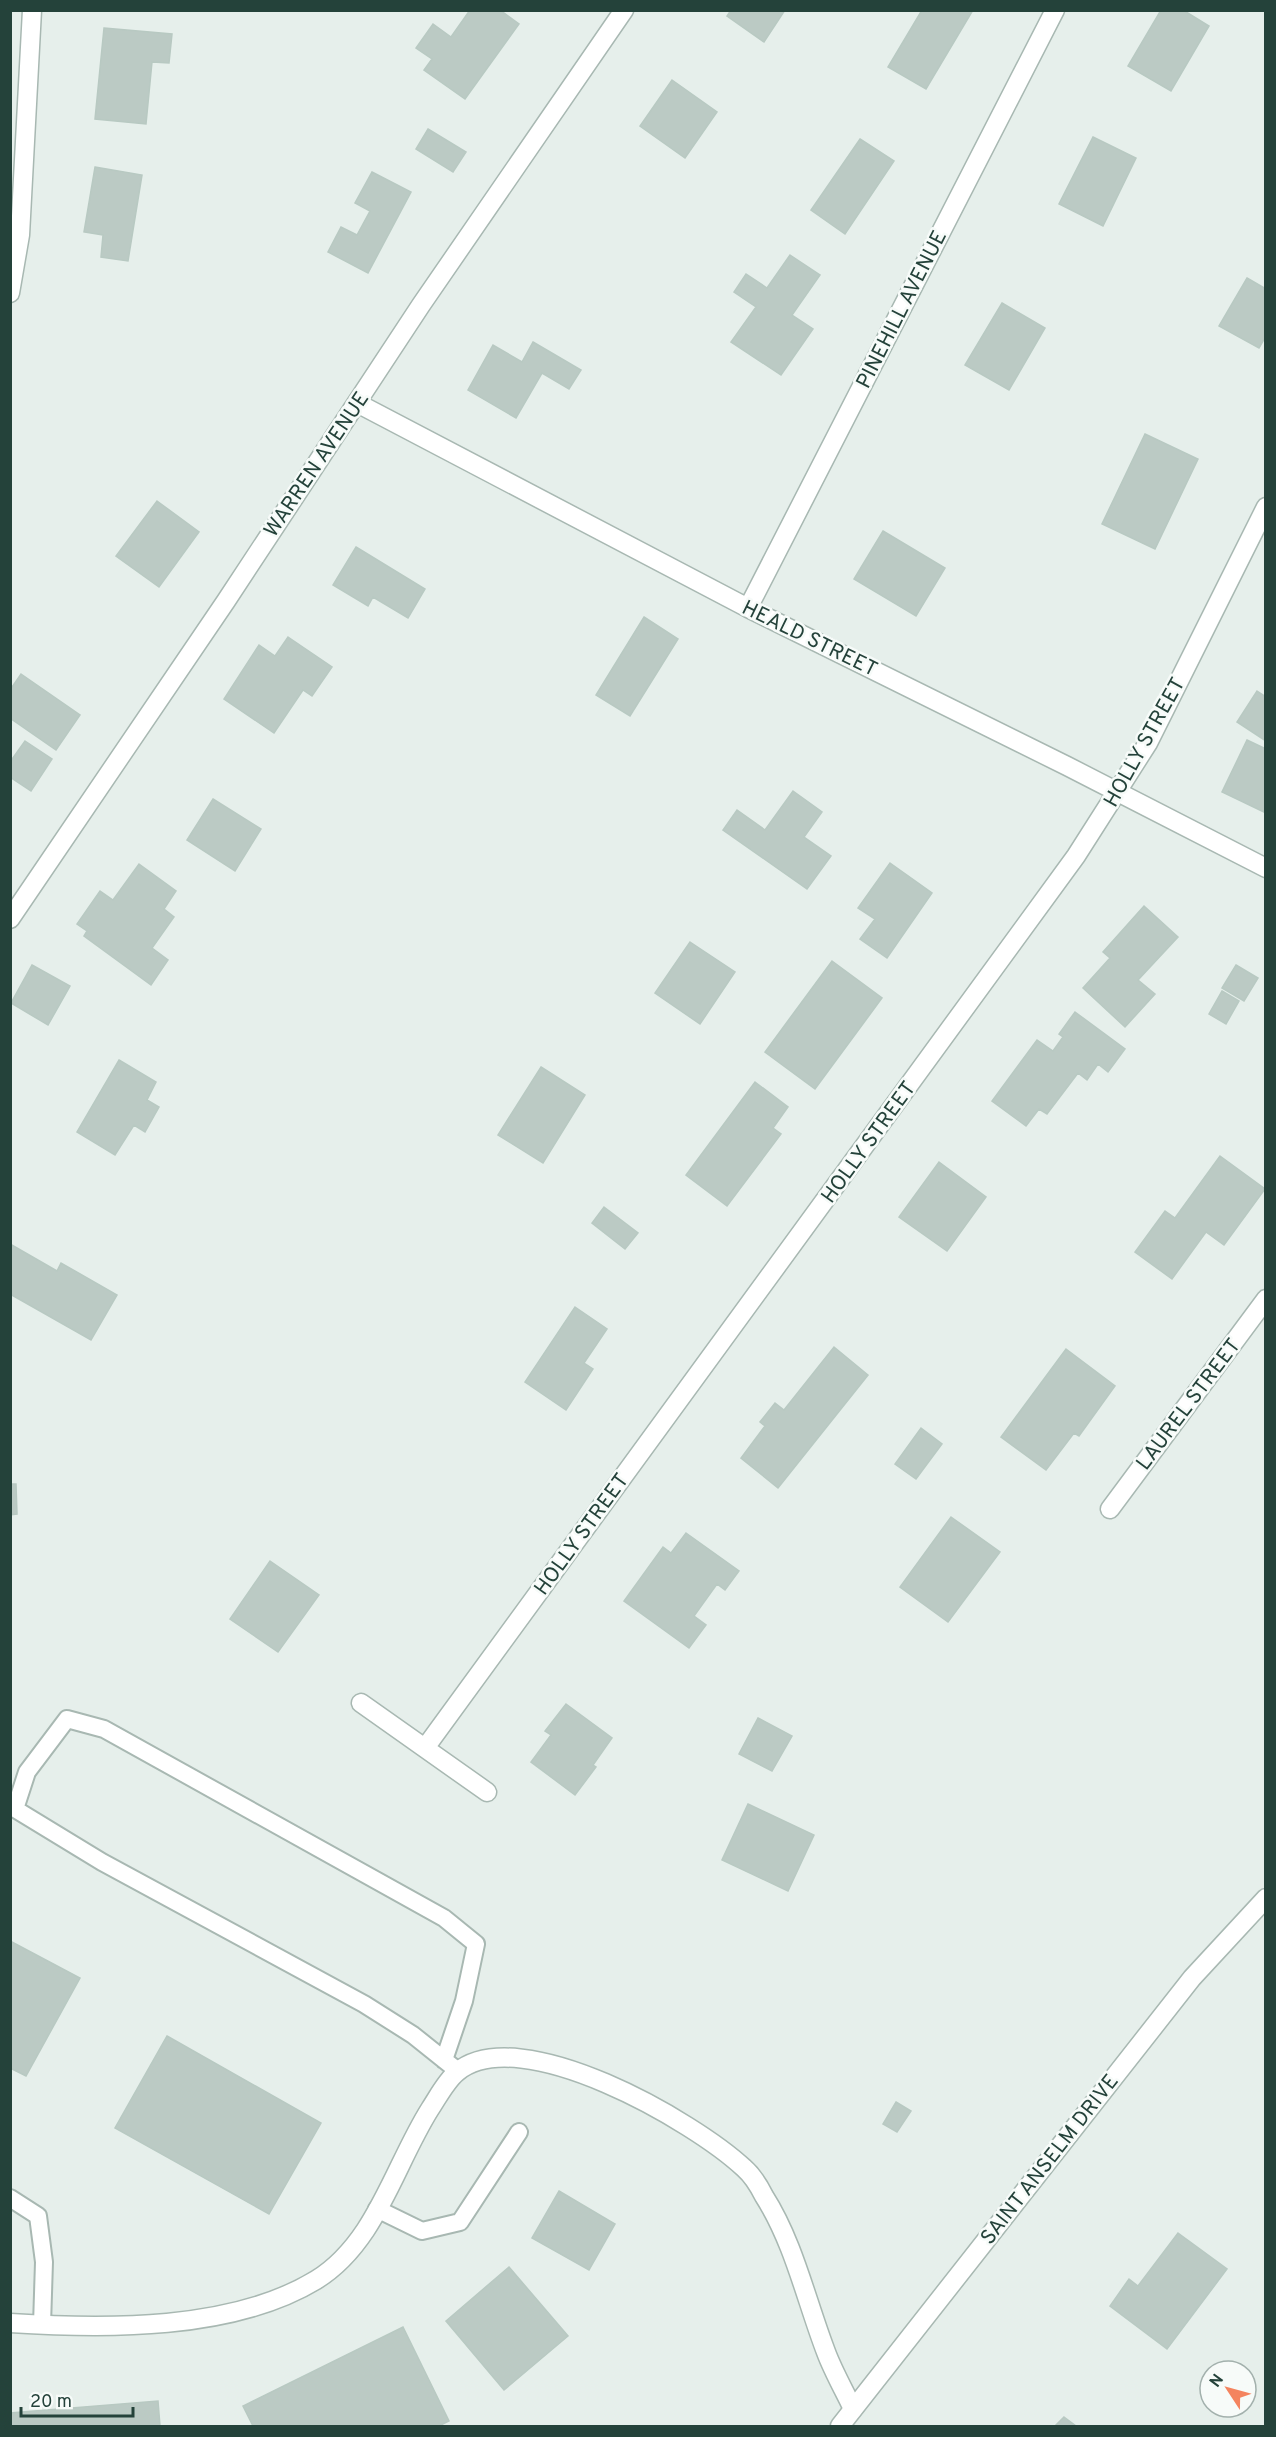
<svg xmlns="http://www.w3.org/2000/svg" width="1276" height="2437" viewBox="0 0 1276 2437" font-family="Overpass,sans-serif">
	<rect width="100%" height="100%" fill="#e6efeb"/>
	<!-- building -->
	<path fill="#bbcac4" stroke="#b8c9c2" stroke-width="1.5" d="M470 10H500L519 24 465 99 424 70 432 59 416 48 433 24 451 37Z
		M731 10H785L764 42 727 16Z
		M922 10H973L926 89 888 67Z
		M1161 10H1183L1209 26 1171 91 1128 66Z
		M104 28 172 34 169 63 152 62 146 124 95 119Z
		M672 80 717 112 685 158 640 126Z
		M428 129 466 152 453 172 416 149Z
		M1093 137 1136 158 1103 226 1059 204Z
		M860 139 894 161 845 234 811 210Z
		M95 167 142 175 128 261 101 257 103 235 84 232Z
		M372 172 411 192 368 273 328 252 341 227 357 235 370 211 355 203Z
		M790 255 820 275 792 315 813 329 781 375 731 342 756 307 734 292 746 274 767 288Z
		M1247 278 1266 289V336L1259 348 1219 326Z
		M1002 303 1045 328 1009 390 965 365Z
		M533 342 581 370 569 389 542 373 516 418 468 390 493 345 522 362Z
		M1145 434 1198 459 1155 549 1102 524Z
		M157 501 199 532 159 587 116 556Z
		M883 531 945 568 916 616 854 579Z
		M356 547 425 589 408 618 373 597 368 606 333 585Z
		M644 617 678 639 630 716 596 695Z
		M288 637 332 667 312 696 303 690 274 733 224 699 259 645 275 656Z
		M21 674 80 715 56 750 10 718V690Z
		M1257 691 1266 697V741L1237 722Z
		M1247 740 1266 749V813L1222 792Z
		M25 741 52 759 31 791 10 777V762Z
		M793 791 822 812 804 837 831 856 807 889 723 830 737 810 765 830Z
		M213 799 261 829 235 871 187 840Z
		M890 863 932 893 887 958 860 939 875 919 858 908Z
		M139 864 176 891 164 909 174 917 152 948 168 960 151 985 84 936 87 931 77 924 100 891 113 900Z
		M1144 906 1178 937 1138 980 1155 994 1125 1027 1083 988 1110 958 1103 952Z
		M690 942 735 972 700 1024 655 993Z
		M832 961 882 998 815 1089 765 1052Z
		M32 965 70 986 48 1025 11 1003Z
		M1236 965 1258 978 1244 1001 1222 988Z
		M1222 991 1239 1001 1226 1024 1209 1014Z
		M1075 1012 1125 1049 1108 1072 1098 1064 1087 1080 1078 1073 1047 1114 1039 1109 1026 1126 992 1101 1037 1040 1053 1051 1063 1037 1059 1034Z
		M119 1060 156 1082 147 1100 159 1107 145 1132 134 1125 115 1155 77 1132Z
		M541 1067 585 1095 543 1163 498 1135Z
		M755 1082 788 1107 773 1128 781 1134 727 1206 686 1175Z
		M1220 1156 1265 1189 1224 1245 1206 1232 1172 1279 1135 1252 1165 1211 1175 1218Z
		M939 1162 986 1197 947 1251 899 1217Z
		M604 1207 638 1233 625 1249 592 1223Z
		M10 1244 57 1271 61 1263 117 1295 91 1340 10 1294Z
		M575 1307 607 1329 584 1363 593 1369 566 1410 525 1382Z
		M834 1347 868 1375 778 1488 741 1458 765 1426 760 1422 775 1403 784 1410Z
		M1066 1349 1115 1386 1079 1436 1074 1433 1046 1470 1001 1437Z
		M921 1428 942 1444 916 1479 895 1464Z
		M10 1484H16L17 1514 10 1515Z
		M951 1517 1000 1552 948 1622 900 1587Z
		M686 1533 739 1571 725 1590 717 1584 694 1616 706 1625 689 1648 624 1601 663 1547 671 1553Z
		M270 1561 319 1595 278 1652 230 1619Z
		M566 1704 612 1738 593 1765 596 1767 575 1795 531 1762 551 1735 545 1731Z
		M758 1718 792 1736 772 1771 739 1754Z
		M748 1804 814 1835 788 1891 722 1860Z
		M10 1941 80 1978 26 2076 10 2068Z
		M167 2036 321 2123 269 2214 115 2128Z
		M896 2102 911 2111 897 2132 883 2124Z
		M559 2191 615 2224 589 2270 532 2238Z
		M1178 2233 1227 2269 1167 2349 1110 2306 1129 2279 1138 2286Z
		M509 2267 568 2336 504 2390 446 2321Z
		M403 2327 449 2421 439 2426H253L243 2406Z
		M158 2401 160 2426H10V2413Z
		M1064 2417 1076 2426H1055Z"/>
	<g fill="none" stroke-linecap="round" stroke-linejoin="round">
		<!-- service casing -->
		<g stroke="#a8b8b2" stroke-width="20">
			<path id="service" d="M444 2060 464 2001 476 1944 444 1918 104 1729 67 1719 27 1772 15 1809 102 1862 364 2004 413 2035 458 2071
				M10 2198 38 2216 44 2262 42 2325
				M377 2209 422 2231 460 2222 519 2132"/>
		</g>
		<!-- minor casing -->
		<g stroke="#a8b8b2" stroke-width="21">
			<path id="minor" d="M10 293 20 235 32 10
				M357 403 748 608 1067 766 1266 868
				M748 608 1055 10
				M10 919 226 601 421 305 624 10
				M1110 1509 1266 1299
				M361 1703 487 1792
				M425 1748 1076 856 1148 743 1266 507
				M10 2323C105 2329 232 2331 316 2280 376 2243 394 2166 430 2109 438 2097 446 2081 457 2072 520 2020 695 2122 744 2168 752 2175 759 2186 764 2196 794 2243 806 2300 826 2352 833 2371 844 2390 853 2409"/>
		</g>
		<!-- tertiary casing -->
		<g stroke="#a8b8b2" stroke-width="21">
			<path id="tertiary" d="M840 2426 1192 1978 1266 1898"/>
		</g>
		<!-- service -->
		<use href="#service" stroke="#fff" stroke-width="16"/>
		<!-- minor -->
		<use href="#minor" stroke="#fff" stroke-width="18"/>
		<!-- tertiary -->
		<use href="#tertiary" stroke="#fff" stroke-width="18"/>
	</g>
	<g text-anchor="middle" stroke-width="5" stroke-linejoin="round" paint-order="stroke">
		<!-- street labels -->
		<g font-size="21" fill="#24423a" stroke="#f7fbf9">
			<text transform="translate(901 309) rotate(-63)" y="7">PINEHILL AVENUE</text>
			<text transform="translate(316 464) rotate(-56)" y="7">WARREN AVENUE</text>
			<text transform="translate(810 638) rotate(26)" y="7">HEALD STREET</text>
			<text transform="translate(1144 742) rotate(-61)" y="7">HOLLY STREET</text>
			<text transform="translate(868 1142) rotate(-54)" y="7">HOLLY STREET</text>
			<text transform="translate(1188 1404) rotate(-53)" y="7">LAUREL STREET</text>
			<text transform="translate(581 1534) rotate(-54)" y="7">HOLLY STREET</text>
			<text transform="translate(1049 2159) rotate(-52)" y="7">SAINT ANSELM DRIVE</text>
		</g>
	</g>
	<!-- border -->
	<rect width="1276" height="2437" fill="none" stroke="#24423a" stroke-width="24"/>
	<!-- north arrow -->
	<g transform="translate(1228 2389) rotate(306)"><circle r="28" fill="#f7fbf9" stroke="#a3b1ad" stroke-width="1.5"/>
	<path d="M0-4.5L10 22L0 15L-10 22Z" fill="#f4845f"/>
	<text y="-9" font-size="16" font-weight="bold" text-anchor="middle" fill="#24423a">N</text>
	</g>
	<!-- scale -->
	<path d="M21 2407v9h112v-9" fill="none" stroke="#24423a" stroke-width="3"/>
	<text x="30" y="2407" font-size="18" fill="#24423a" stroke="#f7fbf9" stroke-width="4.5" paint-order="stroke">20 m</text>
</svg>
